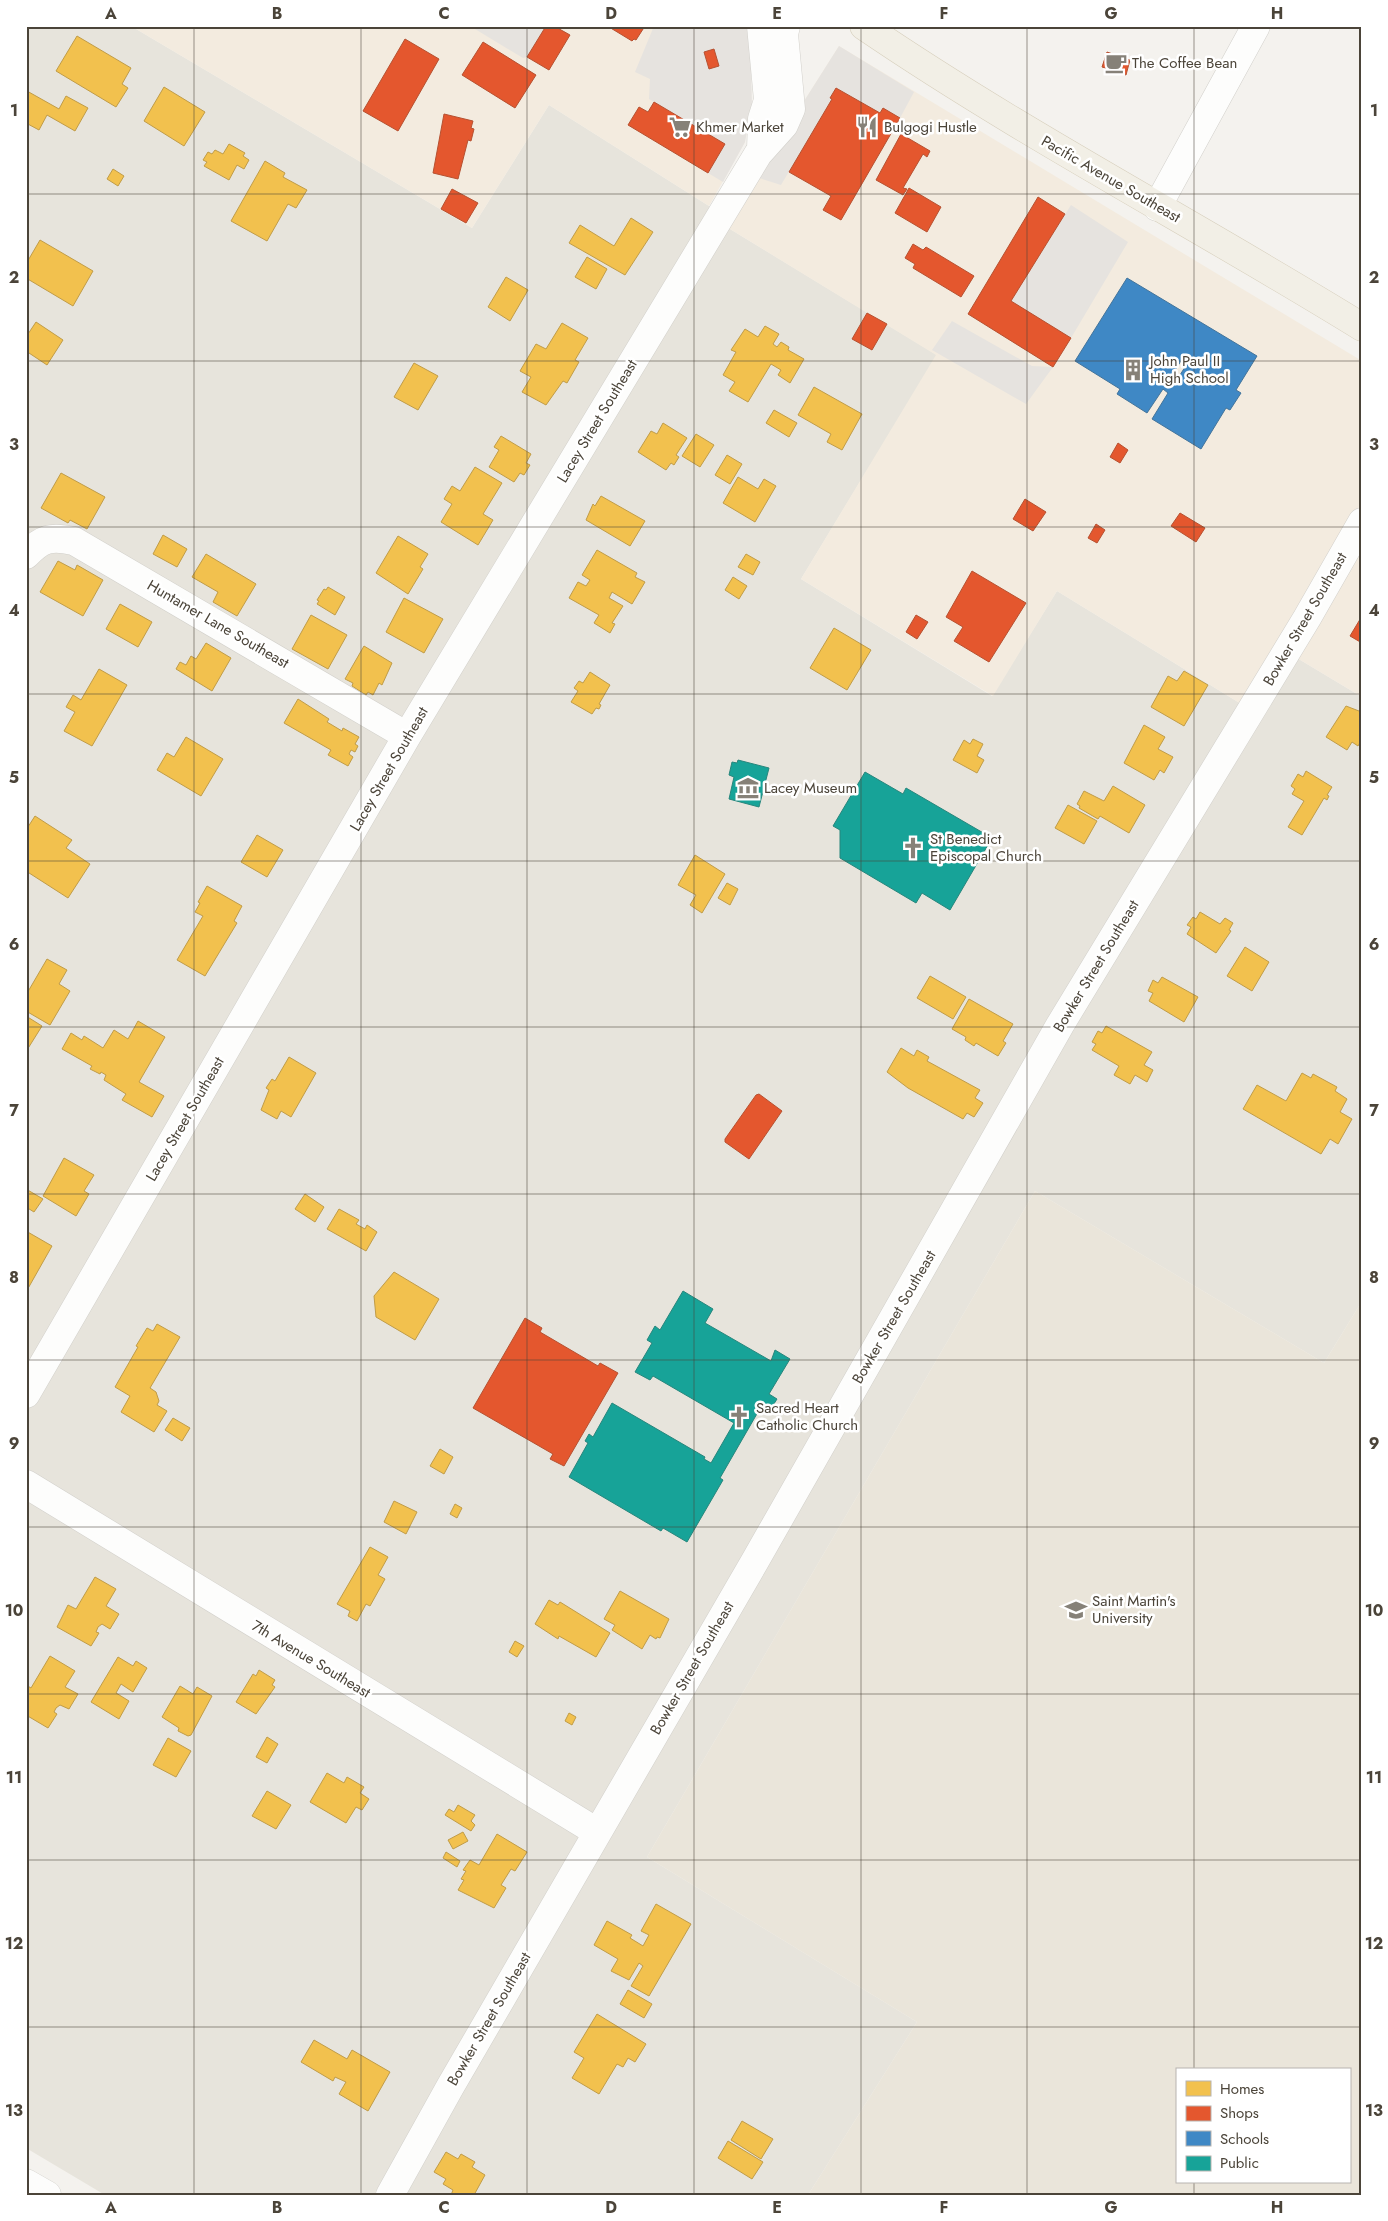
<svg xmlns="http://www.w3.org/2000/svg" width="1388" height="2221" viewBox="0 0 1388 2221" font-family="Jost,sans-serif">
	<rect width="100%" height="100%" fill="#f4f2ee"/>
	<!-- residential -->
	<path fill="#e7e4dc" d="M26 26H131L472 228 549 105 709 206 725 226 937 355 801 579 992 696 1057 591 1251 710 1287 652 1362 697V1301L1324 1363 1035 1191 647 1857 917 2022 808 2195H105L26 2148Z"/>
	<!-- commercial -->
	<path fill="#f3ebdf" d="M131 26H746L745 142 709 206 549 105 472 228Z
		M839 46 1362 361V697L1287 652 1251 710 1057 591 993 696 801 579 936 355 725 226Z"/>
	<!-- education -->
	<path fill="#eae5da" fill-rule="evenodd" d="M1035 1191 1324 1363 1362 1301V2195H808L917 2022 647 1857ZM1177 2070H1349V2182H1177Z"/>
	<!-- parking -->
	<path fill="#e6e3df" d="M470 26H546L527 57 523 58Z
		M654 26H746L750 35 752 105 745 142 723 182 708 173 725 144 649 99 650 79 635 72Z
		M839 46 914 92 900 118 883 108 880 113 836 88 830 98 832 99 781 185 756 177Z
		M1071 205 1128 242 1071 338 1011 301Z
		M952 321 1032 366 1053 367 1026 404 932 350Z"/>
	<!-- homes -->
	<path fill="#f2c14e" stroke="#c09c48" d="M77 36 131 68 122 84 128 88 116 107 56 71Z
		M164 87 205 112 184 146 144 121Z
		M27 91 59 109 66 96 88 108 75 131 47 115 39 130 26 123Z
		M229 144 245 153 243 156 249 160 244 169 237 165 229 180 204 166 207 162 203 160 208 152 212 154 215 150 223 154Z
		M265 161 285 173 283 177 307 190 296 208 288 204 267 241 231 221Z
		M113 169 124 176 118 186 107 179Z
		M631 218 653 232 625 275 569 243 580 225 614 246Z
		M40 240 93 271 73 306 26 278V264Z
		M587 257 607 269 596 289 575 277Z
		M506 277 528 290 510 321 488 307Z
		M36 322 63 340 47 365 26 351V337Z
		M562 323 588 338 575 360 579 362 567 383 563 381 546 405 522 392 531 377 520 371 536 344 546 349Z
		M765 326 779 334 773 344 777 347 781 342 789 347 788 350 804 359 790 383 778 375 781 370 771 364 748 402 729 391 735 382 723 375 736 352 731 350 745 329 758 337Z
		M414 363 438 376 418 410 394 397Z
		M814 387 862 414 842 450 827 442 831 434 798 415Z
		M774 410 797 423 789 437 766 423Z
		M663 423 687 438 676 455 679 457 674 465 671 463 666 470 638 452 651 431 657 434Z
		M696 434 714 445 700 467 682 456Z
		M501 436 531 454 526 463 530 465 524 475 520 473 514 482 489 467 499 450 494 447Z
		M727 455 742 464 730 484 715 475Z
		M475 467 502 483 483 514 493 520 478 545 441 522 452 504 444 499 452 486 460 491Z
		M61 473 105 497 87 529 70 520 68 523 41 508Z
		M738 477 758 489 764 479 776 486 755 522 723 503Z
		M601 496 645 521 630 546 586 520 593 504 595 506Z
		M163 535 187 549 177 567 153 554Z
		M398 536 428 554 420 567 423 569 408 594 376 573Z
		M597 550 637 573 635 577 645 582 632 604 612 592 609 598 623 606 612 623 615 624 610 633 594 623 599 615 569 598 578 582 586 586 590 580 582 575Z
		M206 554 256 584 237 616 213 602 218 592 192 577Z
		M746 554 760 562 753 575 738 567Z
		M58 561 75 570 77 565 103 580 83 616 40 592Z
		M733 577 747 586 739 599 725 590Z
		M328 587 345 597 335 615 317 604 319 601 317 600 324 589 326 590Z
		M404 598 443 619 424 653 386 632Z
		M120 604 152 622 138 647 106 629Z
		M311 615 347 635 328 669 292 649Z
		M834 628 871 650 847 690 810 668Z
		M206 643 231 658 212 691 176 669 180 662 186 665 191 656 196 659Z
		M364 646 392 663 382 685 379 683 373 695 368 692 366 695 352 686 353 683 345 679Z
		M99 669 127 685 92 746 64 731 75 712 66 707 73 695 81 700Z
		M1184 671 1208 685 1184 726 1151 707 1168 676 1177 681Z
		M590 672 610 685 599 704 601 705 599 709 596 708 592 714 571 702 578 691 574 688 579 681 583 683Z
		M298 699 329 719 327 722 342 731 343 728 359 737 355 744 358 746 355 752 351 750 349 754 353 757 348 766 328 755 331 750 284 723Z
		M1346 706 1359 711 1362 709V739L1358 746 1352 742 1347 750 1326 737Z
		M1144 725 1165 737 1158 749 1173 757 1164 773 1160 770 1154 780 1124 763Z
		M186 737 223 759 201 796 157 770 167 753 174 757Z
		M973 739 983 744 977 756 984 760 977 773 953 760 964 740 970 744Z
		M1306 771 1332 787 1327 795 1329 796 1327 800 1324 798 1302 835 1288 827 1304 801 1292 794 1295 789 1291 786 1298 774 1303 777Z
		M1113 786 1145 805 1129 833 1100 816 1098 819 1079 808 1080 806 1077 804 1084 791 1104 801Z
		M1068 805 1097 821 1084 844 1055 828Z
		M35 816 72 840 66 848 90 864 68 898 26 871V830Z
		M257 835 283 850 267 877 241 862Z
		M695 855 725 874 702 913 690 905 696 895 678 885Z
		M727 883 738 889 730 905 718 898Z
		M207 886 242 906 234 921 237 923 205 976 177 960 203 916 195 912 200 903 198 902Z
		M1200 912 1220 924 1225 918 1233 923 1229 930 1231 931 1216 953 1187 934 1191 927 1187 925 1193 917 1196 919Z
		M1245 947 1269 962 1252 991 1227 976Z
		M47 959 67 970 59 984 70 991 50 1025 26 1011V995Z
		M930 976 966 997 953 1019 917 998Z
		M1162 977 1198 997 1184 1022 1149 1001 1153 993 1148 991 1153 980 1158 983Z
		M969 999 1013 1024 1003 1041 1006 1043 998 1056 976 1043 974 1046 965 1040 966 1037 952 1029Z
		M26 1016 42 1026 27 1050H26Z
		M138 1021 165 1037 139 1082 164 1096 152 1117 122 1100 126 1094 104 1080 106 1075 101 1072 100 1074 90 1069 92 1066 62 1049 71 1033 82 1040 84 1036 103 1048 114 1030 128 1039Z
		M1106 1026 1152 1052 1144 1065 1153 1070 1147 1082 1135 1075 1130 1084 1114 1075 1119 1066 1092 1050 1096 1044 1092 1042 1098 1031 1102 1033Z
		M901 1048 914 1056 917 1050 929 1057 927 1061 980 1090 975 1098 983 1103 974 1117 967 1113 963 1119 908 1088 887 1072Z
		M289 1057 316 1073 291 1117 281 1111 277 1119 261 1110 269 1090 266 1088 272 1079 275 1081Z
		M1302 1073 1311 1078 1313 1074 1337 1087 1335 1091 1347 1099 1340 1112 1352 1119 1338 1144 1330 1139 1321 1154 1243 1109 1257 1085 1286 1101Z
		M64 1158 94 1175 84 1191 89 1194 76 1216 43 1196Z
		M26 1189 43 1199 34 1212 26 1207Z
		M305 1194 324 1207 315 1222 295 1209Z
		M339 1209 359 1220 356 1224 365 1229 367 1225 377 1232 366 1251 327 1229Z
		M26 1231 52 1246 26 1292Z
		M394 1272 439 1299 415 1340 376 1317 374 1296Z
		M157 1324 180 1337 150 1388 156 1392 159 1401 157 1405 167 1411 154 1432 121 1412 130 1396 115 1387 138 1347 136 1346 147 1328 153 1331Z
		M173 1418 190 1428 182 1441 165 1430Z
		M440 1449 453 1457 444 1474 430 1466Z
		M394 1501 417 1512 406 1534 384 1522Z
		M455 1504 462 1508 457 1518 450 1514Z
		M370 1547 388 1557 378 1575 385 1579 370 1606 366 1604 357 1621 348 1616 350 1611 337 1604Z
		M95 1577 116 1589 106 1606 119 1614 110 1629 102 1624 98 1627 96 1632 99 1633 91 1646 57 1627 68 1605 76 1609Z
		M620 1591 669 1619 660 1638 657 1637 656 1639 650 1635 642 1649 612 1630 615 1625 604 1619Z
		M549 1600 558 1605 560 1602 610 1633 596 1657 559 1636 558 1639 535 1624Z
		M515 1641 524 1646 517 1657 509 1652Z
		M50 1656 75 1671 65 1687 78 1694 69 1709 60 1705 56 1708 54 1712 57 1714 48 1728 26 1715V1685L31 1688Z
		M118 1657 133 1666 136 1661 147 1668 133 1692 121 1684 116 1693 129 1701 119 1719 91 1702Z
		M259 1670 275 1680 272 1685 275 1687 256 1714 236 1702 253 1674 256 1676Z
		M180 1686 193 1694 197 1687 212 1696 191 1735 188 1736 178 1731 179 1728 162 1717Z
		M569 1713 576 1717 572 1725 565 1721Z
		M267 1737 278 1744 267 1763 256 1757Z
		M168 1738 191 1751 176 1777 153 1765Z
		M327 1773 344 1783 347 1777 364 1787 360 1793 369 1799 362 1810 356 1807 346 1823 310 1802Z
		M267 1791 291 1805 276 1829 252 1816Z
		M458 1805 475 1815 471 1821 475 1825 471 1831 445 1815 449 1809 454 1812Z
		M463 1832 468 1841 453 1849 448 1840Z
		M497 1834 527 1852 515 1871 511 1869 501 1885 506 1888 494 1908 458 1890 464 1880 461 1879 466 1871 463 1870 470 1860 479 1865Z
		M446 1852 460 1861 457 1867 443 1858Z
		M656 1904 691 1924 649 1996 631 1986 643 1966 639 1963 629 1980 611 1971 618 1959 594 1945 607 1921 632 1935 630 1938 643 1946 649 1935 641 1931Z
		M628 1990 652 2004 644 2018 620 2004Z
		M597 2014 646 2044 635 2062 628 2058 623 2067 617 2064 599 2094 572 2078 584 2058 574 2052Z
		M314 2040 347 2059 352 2050 390 2072 368 2111 339 2094 346 2082 335 2077 333 2081 301 2062Z
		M742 2121 773 2139 761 2159 731 2140Z
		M728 2141 763 2162 752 2179 718 2158Z
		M446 2152 458 2159 461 2154 475 2162 472 2167 485 2175 474 2195H451L453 2190 443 2184 446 2179 434 2172Z"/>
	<!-- shops -->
	<path fill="#e4572e" stroke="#b65131" d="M546 26H554L570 35 549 70 527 57Z
		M645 26 636 40 634 39 632 41 609 27Z
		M405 39 439 59 398 131 363 111Z
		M483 42 536 75 515 108 462 75Z
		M714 49 719 66 709 69 704 52Z
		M1107 52 1130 60 1126 75 1102 67Z
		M836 88 880 113 883 108 900 118 841 220 823 210 831 196 789 172 832 99 830 98Z
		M654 102 725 144 708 173 628 125 639 107 648 112Z
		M444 114 473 121 471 128 474 129 471 141 468 140 458 179 433 173Z
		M901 134 930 151 927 157 923 154 903 188 907 189 903 195 876 180Z
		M909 188 941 207 927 232 895 213Z
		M452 189 478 203 466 223 441 209Z
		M1038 197 1065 214 1011 301 1071 338 1053 367 968 314Z
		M913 244 923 250 926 247 974 276 961 297 913 268 915 264 905 258Z
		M867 313 887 324 872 350 852 339Z
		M1118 443 1128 450 1120 463 1110 457Z
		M1025 499 1046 512 1033 531 1013 519Z
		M1180 513 1205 528 1196 542 1171 526Z
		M1096 524 1105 530 1097 543 1088 538Z
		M972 571 1026 603 989 662 954 641 963 627 946 617Z
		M916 615 928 622 917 639 906 632Z
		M1362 616V643L1350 636Z
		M759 1094 782 1111 749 1159 725 1142V1139L756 1095Z
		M525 1318 542 1328 540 1332 598 1366 600 1363 618 1373 564 1466 550 1459 553 1454 473 1408Z"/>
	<!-- schools -->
	<path fill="#3f88c5" stroke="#43749b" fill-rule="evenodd" d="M1127 278 1257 356 1236 390 1241 393 1230 410 1226 408 1201 449 1152 419 1168 393 1163 389 1147 413 1117 394 1120 389 1075 361ZM1184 356 1190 359 1175 383 1169 380Z"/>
	<!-- public -->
	<path fill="#17a398" stroke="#27867c" d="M738 760 769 768 759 807 729 799 734 777 729 775 732 762 737 763Z
		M865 772 903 794 906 788 992 838 950 910 922 893 916 903 840 858V830L833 826Z
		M683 1291 713 1309 705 1323 771 1361 775 1350 790 1359 769 1394 777 1399 770 1410 762 1405 720 1478 723 1480 687 1542 663 1528 661 1531 569 1477 588 1443 585 1441 589 1434 593 1437 612 1403 705 1457 704 1459 711 1463 734 1423 653 1376 650 1380 635 1372 652 1343 647 1340 655 1326 660 1330Z"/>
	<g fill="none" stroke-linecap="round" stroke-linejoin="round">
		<!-- minor casing -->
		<g stroke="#d2d0cb" stroke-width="29">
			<path id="minor" d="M761 149 762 119 768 100 761 26
				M1157 207 1256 26
				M26 555C42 538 51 536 74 541L407 736
				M26 1394 407 736 758 154 784 125 791 109 784 34 786 26
				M26 1484 597 1832
				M26 2183 47 2195
				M390 2195 450 2087 755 1561 1060 1025 1307 618 1362 522"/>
		</g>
		<!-- major casing -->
		<g stroke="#d6cebb" stroke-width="29">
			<path id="major" d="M864 26C1024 135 1197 225 1362 327"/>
		</g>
		<!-- minor -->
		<use href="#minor" stroke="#fdfdfc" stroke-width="28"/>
		<!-- major -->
		<use href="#major" stroke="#f2efe6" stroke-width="28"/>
	</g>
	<!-- grid -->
	<path fill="none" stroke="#4b4439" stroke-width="1" stroke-opacity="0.55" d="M194 26V2195M361 26V2195M527 26V2195M694 26V2195M861 26V2195M1027 26V2195M1194 26V2070M26 194H1362M26 361H1362M26 527H1362M26 694H1362M26 861H1362M26 1027H1362M26 1194H1362M26 1360H1362M26 1527H1362M26 1694H1362M26 1860H1362M26 2027H1362M1194 2182V2195"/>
	<!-- icons -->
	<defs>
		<g id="cafe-bare" transform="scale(1.725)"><path d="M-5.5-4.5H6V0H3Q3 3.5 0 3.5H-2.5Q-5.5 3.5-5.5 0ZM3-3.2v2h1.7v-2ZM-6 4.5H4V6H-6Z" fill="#868178" stroke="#fff" stroke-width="2.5" paint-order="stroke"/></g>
		<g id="supermarket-bare" transform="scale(1.725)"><path d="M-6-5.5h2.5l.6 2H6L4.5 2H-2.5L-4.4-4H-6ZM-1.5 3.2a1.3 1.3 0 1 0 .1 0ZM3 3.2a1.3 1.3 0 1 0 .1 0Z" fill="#868178" stroke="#fff" stroke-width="2.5" paint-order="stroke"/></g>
		<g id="restaurant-bare" transform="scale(1.725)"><path d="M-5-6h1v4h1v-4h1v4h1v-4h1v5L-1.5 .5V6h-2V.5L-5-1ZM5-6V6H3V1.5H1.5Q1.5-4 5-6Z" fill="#868178" stroke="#fff" stroke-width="2.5" paint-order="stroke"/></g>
		<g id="building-bare" transform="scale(1.725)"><path d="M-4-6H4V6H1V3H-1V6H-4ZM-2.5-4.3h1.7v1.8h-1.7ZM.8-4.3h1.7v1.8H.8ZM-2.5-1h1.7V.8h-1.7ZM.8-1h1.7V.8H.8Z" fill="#868178" stroke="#fff" stroke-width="2.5" paint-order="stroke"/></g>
		<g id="museum-bare" transform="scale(1.725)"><path d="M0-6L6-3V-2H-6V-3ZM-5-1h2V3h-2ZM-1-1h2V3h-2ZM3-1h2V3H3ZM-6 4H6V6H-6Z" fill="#868178" stroke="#fff" stroke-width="2.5" paint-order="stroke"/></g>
		<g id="church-bare" transform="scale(1.725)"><path d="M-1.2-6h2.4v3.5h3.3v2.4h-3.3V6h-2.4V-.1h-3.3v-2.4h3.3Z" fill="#868178" stroke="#fff" stroke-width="2.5" paint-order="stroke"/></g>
		<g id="university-bare" transform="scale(1.725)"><path d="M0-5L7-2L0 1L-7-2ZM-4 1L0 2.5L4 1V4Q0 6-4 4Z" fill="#868178" stroke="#fff" stroke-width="2.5" paint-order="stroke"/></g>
	</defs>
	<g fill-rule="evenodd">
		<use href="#cafe-bare" x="1116" y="63"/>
		<use href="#supermarket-bare" x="680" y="127"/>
		<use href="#restaurant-bare" x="867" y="127"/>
		<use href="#building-bare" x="1133" y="370"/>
		<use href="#museum-bare" x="748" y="788"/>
		<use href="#church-bare" x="913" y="848"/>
		<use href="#church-bare" x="739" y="1417"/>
		<use href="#university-bare" x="1076" y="1610"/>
	</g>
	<g text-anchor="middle" stroke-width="5" stroke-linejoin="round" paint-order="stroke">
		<!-- poi labels -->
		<g font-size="15" fill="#4b4439" stroke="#fff" text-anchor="start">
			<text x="1132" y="68">The Coffee Bean</text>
			<text x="696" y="132">Khmer Market</text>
			<text x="884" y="132">Bulgogi Hustle</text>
			<text x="1150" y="366">John Paul II<tspan x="1150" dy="17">High School</tspan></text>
			<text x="764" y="793">Lacey Museum</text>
			<text x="930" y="844">St Benedict<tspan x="930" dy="17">Episcopal Church</tspan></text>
			<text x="756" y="1413">Sacred Heart<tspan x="756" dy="17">Catholic Church</tspan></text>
			<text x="1092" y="1606">Saint Martin's<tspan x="1092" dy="17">University</tspan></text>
		</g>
		<!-- street labels -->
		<g font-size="15" fill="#4b4439" stroke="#fff">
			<text transform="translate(1111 179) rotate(30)" y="5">Pacific Avenue Southeast</text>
			<text transform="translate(597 421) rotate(-59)" y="5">Lacey Street Southeast</text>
			<text transform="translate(1305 619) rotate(-60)" y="5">Bowker Street Southeast</text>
			<text transform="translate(218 624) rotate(30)" y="5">Huntamer Lane Southeast</text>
			<text transform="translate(389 769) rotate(-60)" y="5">Lacey Street Southeast</text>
			<text transform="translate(1096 966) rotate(-59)" y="5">Bowker Street Southeast</text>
			<text transform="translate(185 1119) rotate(-60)" y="5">Lacey Street Southeast</text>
			<text transform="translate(894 1317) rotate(-60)" y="5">Bowker Street Southeast</text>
			<text transform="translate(311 1659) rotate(31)" y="5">7th Avenue Southeast</text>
			<text transform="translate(692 1668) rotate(-60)" y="5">Bowker Street Southeast</text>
			<text transform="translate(489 2019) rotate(-60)" y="5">Bowker Street Southeast</text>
		</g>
	</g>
	<!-- border -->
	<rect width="1388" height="2221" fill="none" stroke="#ffffff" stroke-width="55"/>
	<!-- legend -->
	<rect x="1176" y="2068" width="175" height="115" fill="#ffffff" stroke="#b7b4b0"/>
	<rect x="1186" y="2081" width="25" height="15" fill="#f2c14e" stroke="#b7b4b0"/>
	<text x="1220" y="2094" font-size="15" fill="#4b4439">Homes</text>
	<rect x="1186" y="2106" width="25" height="15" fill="#e4572e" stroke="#b7b4b0"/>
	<text x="1220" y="2118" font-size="15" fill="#4b4439">Shops</text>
	<rect x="1186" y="2131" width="25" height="15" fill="#3f88c5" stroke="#b7b4b0"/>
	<text x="1220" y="2144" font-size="15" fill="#4b4439">Schools</text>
	<rect x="1186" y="2156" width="25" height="15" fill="#17a398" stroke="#b7b4b0"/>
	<text x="1220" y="2168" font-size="15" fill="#4b4439">Public</text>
	<rect x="28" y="28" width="1332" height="2166" fill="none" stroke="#4b4439" stroke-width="2"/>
	<g font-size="16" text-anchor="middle" font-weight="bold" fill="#4b4439">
		<text x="111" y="19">A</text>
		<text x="277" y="19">B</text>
		<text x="444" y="19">C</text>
		<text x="611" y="19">D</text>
		<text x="777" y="19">E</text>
		<text x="944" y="19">F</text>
		<text x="1111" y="19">G</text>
		<text x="1277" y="19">H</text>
		<text x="14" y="116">1</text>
		<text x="1374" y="116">1</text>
		<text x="14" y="283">2</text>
		<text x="1374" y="283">2</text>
		<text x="14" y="450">3</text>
		<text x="1374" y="450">3</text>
		<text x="14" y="616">4</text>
		<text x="1374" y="616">4</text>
		<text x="14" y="783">5</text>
		<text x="1374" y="783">5</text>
		<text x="14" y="950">6</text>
		<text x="1374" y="950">6</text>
		<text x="14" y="1116">7</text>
		<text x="1374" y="1116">7</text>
		<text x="14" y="1283">8</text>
		<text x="1374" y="1283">8</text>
		<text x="14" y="1449">9</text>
		<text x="1374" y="1449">9</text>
		<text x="14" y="1616">10</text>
		<text x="1374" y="1616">10</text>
		<text x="14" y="1783">11</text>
		<text x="1374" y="1783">11</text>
		<text x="14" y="1949">12</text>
		<text x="1374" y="1949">12</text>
		<text x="14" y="2116">13</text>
		<text x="1374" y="2116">13</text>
		<text x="111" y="2213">A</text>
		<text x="277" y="2213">B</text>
		<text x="444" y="2213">C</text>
		<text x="611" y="2213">D</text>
		<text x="777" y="2213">E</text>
		<text x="944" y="2213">F</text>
		<text x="1111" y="2213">G</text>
		<text x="1277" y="2213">H</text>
	</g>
</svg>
